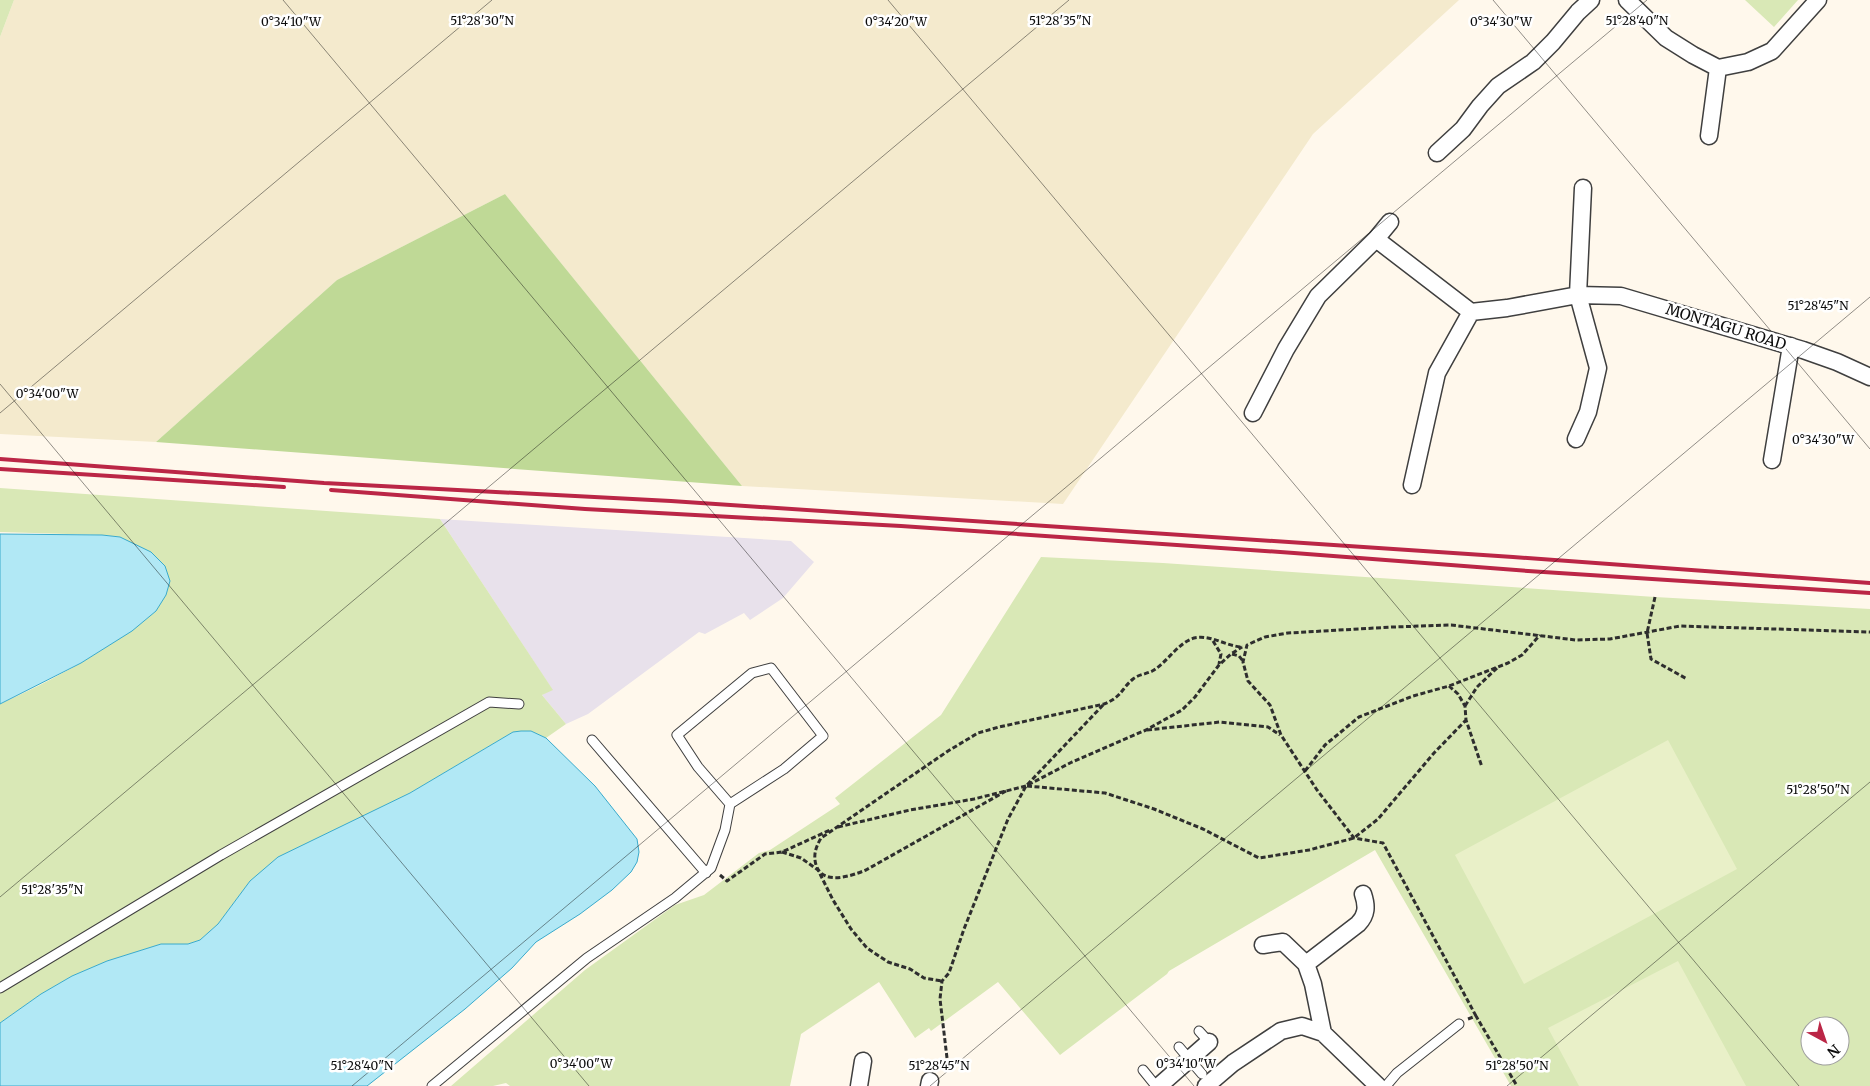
<svg xmlns="http://www.w3.org/2000/svg" width="1870" height="1086" viewBox="0 0 1870 1086" font-family="Merriweather,serif">
	<rect width="100%" height="100%" fill="#fff8ec"/>
	<!-- industrial -->
	<path fill="#e8e1eb" d="M440 519 791 541 814 562 783 598 750 620 744 613 705 634 699 632 588 714 566 724 542 695 552 689Z"/>
	<!-- farmland -->
	<path fill="#f4eacd" d="M14 0H1459L1313 134 1063 504 742 486 505 194 337 280 156 442 0 434V37Z"/>
	<!-- green -->
	<path fill="#d9e8b6" fill-rule="evenodd" d="M0 0H14L0 37Z
		M1745 0H1798L1774 27Z
		M0 488 440 519 553 690 542 695 566 724 546 738 531 731 513 732 410 793 348 825 250 881 218 924 200 940 188 944H161L107 961 72 976 41 994 0 1023V704C55 679 109 650 156 611L120 537 102 535 0 532Z
		M1041 557 1163 563 1655 597 1870 609V1086H1511L1375 850 1169 971 1167 974 1060 1055 998 982 931 1031 929 1028 915 1038 879 982 801 1034 790 1086H510L506 1083 493 1086H451L585 970 675 905 704 895 759 853 770 850 840 804 835 798 941 715ZM1810 1026H1840V1056H1810Z"/>
	<!-- forest -->
	<path fill="#bfd996" d="M505 194 742 486 156 442 337 280Z"/>
	<!-- pitch -->
	<path fill="#e9f0c8" d="M1668 740 1737 869 1524 984 1455 855Z
		M1678 961 1746 1086H1579L1548 1028Z"/>
	<!-- water -->
	<path fill="#b1e8f5" stroke="#39aacc" d="M0 534 102 535 120 537 151 552 165 566 170 581 166 595 156 611 132 631 81 663 0 704Z
		M521 731H531L546 738 595 786 637 839 639 852 637 862 631 872 612 890 580 914 536 942 512 968 465 1009 367 1086H0V1023L41 994 72 976 107 961 161 944H188L200 940 218 924 250 881 278 857 410 793 513 732Z"/>
	<g fill="none" stroke-linecap="round" stroke-linejoin="round">
		<!-- service casing -->
		<g stroke="#3f3f3f" stroke-width="11">
			<path id="service" d="M592 740 706 873
				M0 988 221 855 489 702 519 704
				M1199 1031 1209 1042
				M1179 1047 1202 1074
				M1143 1070 1156 1086
				M432 1086 587 958 675 898 711 868 725 830 730 804 784 769 823 736 771 668 752 673 677 735 698 767 730 804
				M1386 1086 1397 1073 1459 1024"/>
		</g>
		<!-- minor casing -->
		<g stroke="#3f3f3f" stroke-width="19">
			<path id="minor" d="M1627 0 1666 38 1693 55 1718 68 1748 62 1772 51 1818 0
				M1709 136 1718 68
				M1437 153 1463 129 1480 106 1498 86 1533 62 1553 42 1578 12 1591 0
				M1376 239 1471 312 1507 308 1578 295 1621 296 1803 350 1837 362 1870 377
				M1253 413 1286 349 1318 296 1376 239 1390 222
				M1576 439 1588 412 1598 368 1578 295 1583 188
				M1772 460 1791 346
				M1412 485 1437 373 1471 312
				M1263 945 1283 942 1306 964 1358 924C1367 915 1367 906 1363 894
				M1306 964 1313 984 1323 1033
				M859 1086 863 1061
				M929 1086 930 1081
				M1159 1086 1209 1042
				M1206 1086 1233 1063 1281 1031 1302 1026 1323 1033 1378 1086"/>
		</g>
		<!-- path -->
		<path stroke="#2e2e2e" stroke-width="3" stroke-dasharray="5 2.5" stroke-linecap="butt" d="M1655 597 1647 633 1651 659 1687 679
			M1213 641 1221 654 1219 664
			M1232 654 1239 656 1243 661
			M1449 686 1458 694 1465 706 1466 720 1482 767
			M1465 706 1477 687 1497 668
			M1147 730 1220 722 1268 727 1280 735
			M1305 771 1325 745 1359 717 1413 696 1449 686 1508 663 1522 655 1540 635
			M1027 786 1105 793 1154 809 1203 829 1259 858 1309 850 1354 838 1378 819 1434 753 1466 720
			M1006 791 866 870C851 876 823 886 816 865 813 854 816 847 821 838L948 751 978 733 999 727 1104 704C1122 697 1121 689 1133 679 1139 674 1148 674 1154 670 1168 661 1178 643 1194 638 1211 634 1227 647 1243 647
			M838 827 910 810 974 799 1026 786 1072 762 1146 730 1182 710 1195 697 1219 665 1231 654 1242 647
			M782 852 801 858 818 870 833 900 851 929 867 948 888 962 910 969 924 978 942 981
			M720 875 727 881 765 854 782 852 830 830
			M1476 1016 1383 843 1354 838 1317 790 1281 735 1270 705 1248 681 1243 662 1247 645 1265 637 1288 633 1393 627 1451 625 1576 640 1610 639 1680 626 1870 632
			M1468 1019 1476 1016 1517 1086
			M947 1058 940 999 942 981 949 973 964 929 1008 819 1026 786 1104 704"/>
		<!-- service -->
		<use href="#service" stroke="#fff" stroke-width="9"/>
		<!-- minor -->
		<use href="#minor" stroke="#fff" stroke-width="16"/>
		<!-- rail -->
		<path stroke="#bb2646" stroke-width="4" d="M0 459 324 483 671 501 1513 557 1870 583
			M0 469 284 487
			M331 490 585 509 901 526 1294 553 1528 571 1870 593"/>
	</g>
	<!-- ticks -->
	<path fill="none" stroke="#0c0c0c" stroke-width="1" stroke-opacity="0.45" d="M283 0 1194 1086M888 0 1799 1086M1493 0 1870 449M0 384 589 1086M0 413 492 0M0 897 1069 0M352 1086 1647 0M930 1086 1870 297M1507 1086 1870 782"/>
	<g text-anchor="middle" stroke-width="5" stroke-linejoin="round" paint-order="stroke">
		<!-- street labels -->
		<g font-size="15" fill="#0c0c0c" stroke="#fff">
			<text transform="translate(1726 327) rotate(17)" y="5">MONTAGU ROAD</text>
		</g>
	</g>
	<g font-size="12" text-anchor="middle" fill="#0c0c0c" stroke="#fff" stroke-width="5" stroke-linejoin="round" paint-order="stroke">
		<text x="482" y="25">51°28'30"N</text>
		<text x="1060" y="25">51°28'35"N</text>
		<text x="1637" y="25">51°28'40"N</text>
		<text x="1501" y="26">0°34'30"W</text>
		<text x="291" y="26">0°34'10"W</text>
		<text x="896" y="26">0°34'20"W</text>
		<text x="1818" y="310">51°28'45"N</text>
		<text x="47" y="398">0°34'00"W</text>
		<text x="1823" y="444">0°34'30"W</text>
		<text x="1818" y="794">51°28'50"N</text>
		<text x="52" y="894">51°28'35"N</text>
		<text x="581" y="1068">0°34'00"W</text>
		<text x="1186" y="1068">0°34'10"W</text>
		<text x="362" y="1070">51°28'40"N</text>
		<text x="939" y="1070">51°28'45"N</text>
		<text x="1517" y="1070">51°28'50"N</text>
	</g>
	<!-- north arrow -->
	<g transform="translate(1825 1041) rotate(140)"><circle r="24" fill="#ffffff" stroke="#9e9e9e"/>
	<path d="M0-4L9 19L0 12L-9 19Z" fill="#bb2646"/>
	<text y="-8" font-size="14" font-weight="bold" text-anchor="middle" fill="#0c0c0c">N</text>
	</g>
</svg>
